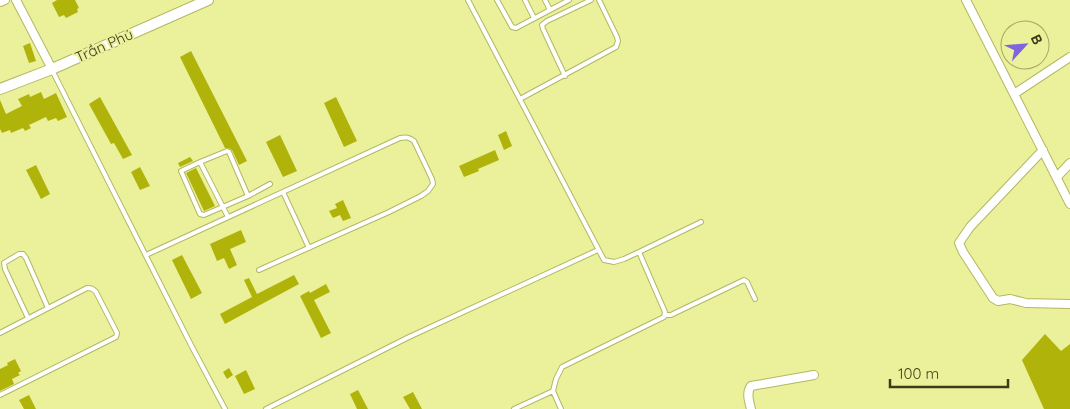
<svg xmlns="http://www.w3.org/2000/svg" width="1070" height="409" viewBox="0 0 1070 409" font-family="Quicksand,sans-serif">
	<rect width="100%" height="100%" fill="#ebf09a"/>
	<!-- building -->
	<path fill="#b0b30a" d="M57 0H75L79 8 77 9 78 12 66 18 64 15 59 17 52 3Z
		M30 43 36 61 29 63 23 46Z
		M191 51 247 161 239 165 232 150 228 148H225L180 57Z
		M41 92 44 99 56 93 67 117 58 121 56 118 48 121 46 117 29 125 31 128 25 131 23 128 11 133 10 130 2 133 0 129V100L6 114 22 106 18 99 29 94 30 97Z
		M100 97 132 155 123 159 114 143 111 144 89 104Z
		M336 97 357 141 344 147 324 103Z
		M506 131 512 146 504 150 498 135Z
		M280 135 297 171 283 177 266 142Z
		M495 150 499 160 478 169 479 171 464 177 459 166Z
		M190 157 193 161 180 167 178 163Z
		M36 165 50 194 41 199 26 170Z
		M140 167 150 186 140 190 131 172Z
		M196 168 215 206 204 211 186 173Z
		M343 200 351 218 343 221 340 215 333 218 329 211 337 208 335 204Z
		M241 230 246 242 230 249 237 265 229 269 224 258 217 261 210 244Z
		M182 255 202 293 191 299 172 260Z
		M294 275 299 284 225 324 220 314 252 297 244 280 249 278 257 294Z
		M326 284 330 292 314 300 331 333 321 338 300 296 309 291 310 293Z
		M1045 334 1061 351 1070 344V409H1044L1022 360Z
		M15 359 21 371 18 373 20 375 12 379 14 384 0 391V369L8 365 7 363Z
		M229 368 233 375 227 379 223 372Z
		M246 370 255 389 244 394 235 376Z
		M358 390 368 409H357L350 394Z
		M413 392 422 409H410L403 397Z
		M29 395 36 409H24L19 400Z"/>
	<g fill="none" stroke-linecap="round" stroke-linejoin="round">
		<!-- lane casing -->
		<g stroke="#b3b763" stroke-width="6">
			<path id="lane" d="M468 0 604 260 614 262 624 259 639 252 665 312 664 317 562 367 556 379 553 391 561 409
				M497 0 512 27 516 28 569 0
				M525 0 534 18
				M545 0 550 10
				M52 70 191 345 225 409
				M565 76 543 29 542 25 547 21 591 0
				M520 99 616 47 618 41 617 37 599 0
				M200 162 181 171 200 214 204 215 248 196 270 184
				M283 192 309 248
				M228 217 200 162 227 151 229 152 248 196
				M639 252 701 222
				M146 255 400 138C406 137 409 137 414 141L432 179 433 184 428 191 421 196 389 212 259 270
				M665 315H671L675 313 744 280 747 282 755 299
				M28 318 5 269 4 263 19 254H23L26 258 48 308
				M0 333 87 288C92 288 93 289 96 292L117 333 116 337 0 395
				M266 409 409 337 598 250
				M514 409 553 391"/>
		</g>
		<!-- street casing -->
		<g stroke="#b3b763" stroke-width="10">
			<path id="street" d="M16 0 52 69
				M966 0 1070 204
				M0 2 5 0
				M1014 94 1070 57
				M1043 150 970 227 959 243 963 252 993 298 998 301 1010 299 1026 303 1070 304
				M1057 177 1070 163
				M751 409C749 402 746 392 751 386L814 375"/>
		</g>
		<!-- secondary casing -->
		<g stroke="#b3b763" stroke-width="12">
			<path id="secondary" d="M0 89 52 69 208 0"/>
		</g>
		<!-- lane -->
		<use href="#lane" stroke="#fff" stroke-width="4"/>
		<!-- street -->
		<use href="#street" stroke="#fff" stroke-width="8"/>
		<!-- secondary -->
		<use href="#secondary" stroke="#fff" stroke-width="10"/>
	</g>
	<g text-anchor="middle" stroke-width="4" stroke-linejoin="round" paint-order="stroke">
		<!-- street labels -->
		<g font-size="15" fill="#3b3d19" stroke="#ebf09a">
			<text transform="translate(104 46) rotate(-24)" y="5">Trần Phú</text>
		</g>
	</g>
	<!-- north arrow -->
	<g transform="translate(1025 45) rotate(64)"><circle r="24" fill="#ebf09a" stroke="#a5a866"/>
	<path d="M0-4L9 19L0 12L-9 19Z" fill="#8163de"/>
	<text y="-8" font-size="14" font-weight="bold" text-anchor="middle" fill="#3b3d19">B</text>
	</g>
	<!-- scale -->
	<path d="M890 379v8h118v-8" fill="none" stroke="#3b3d19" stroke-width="2.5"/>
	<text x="898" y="379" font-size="15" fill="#3b3d19" stroke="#ebf09a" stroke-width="4" paint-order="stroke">100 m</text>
</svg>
